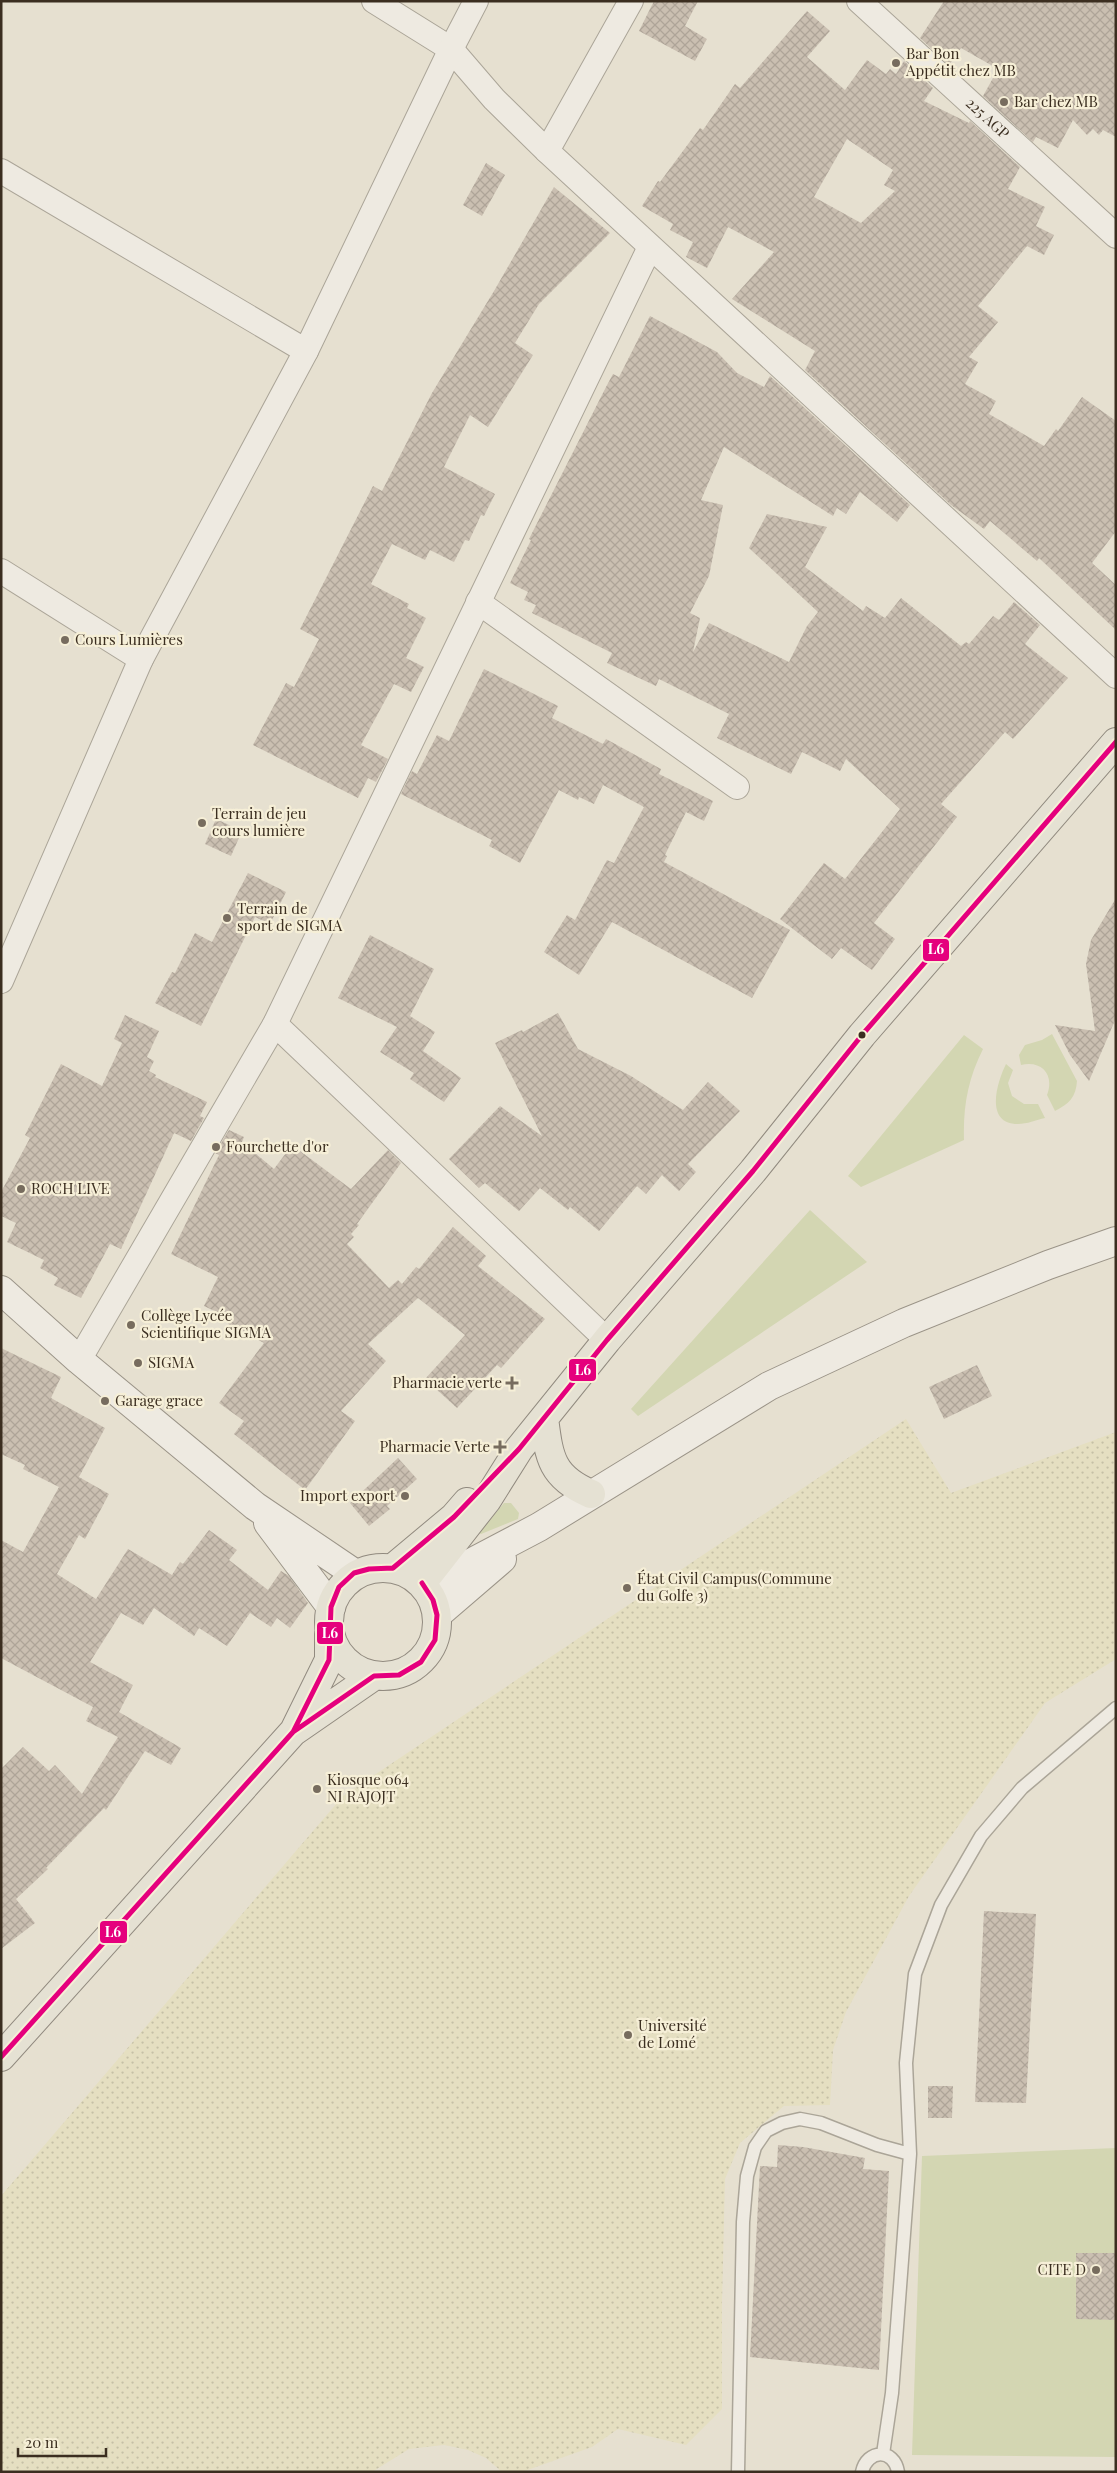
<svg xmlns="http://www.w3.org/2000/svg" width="1117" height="2473" viewBox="0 0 1117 2473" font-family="'Playfair Display',serif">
	<defs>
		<pattern id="farmland-dots" width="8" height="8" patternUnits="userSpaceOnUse" patternTransform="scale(1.25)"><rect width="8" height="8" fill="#e5dfc1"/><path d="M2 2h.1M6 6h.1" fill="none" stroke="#c5c0a6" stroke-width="1.8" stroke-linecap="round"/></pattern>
		<pattern id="building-cross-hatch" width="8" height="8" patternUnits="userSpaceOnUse" patternTransform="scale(1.25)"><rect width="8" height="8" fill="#cabfb1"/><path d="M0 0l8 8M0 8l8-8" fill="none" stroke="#aea498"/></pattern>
	</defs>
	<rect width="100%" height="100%" fill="#e6e0d0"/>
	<!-- farmland -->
	<path fill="url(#farmland-dots)" d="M906 1419 951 1493 1116 1432V1659L1045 1703 909 1896 846 2012 833 2050 830 2105 784 2106 740 2143 725 2179 722 2304V2409L686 2445 618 2429 592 2447 522 2472H502L486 2458 468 2450 444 2445 409 2449 372 2472H1V2196L343 1796Z"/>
	<!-- grass -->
	<path fill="#d3d6b2" d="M1052 1034 1077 1081C1076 1097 1069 1104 1055 1111L1047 1095C1055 1074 1041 1060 1021 1065L1019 1055 1025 1045 1042 1040Z
		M964 1035 983 1049C968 1079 963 1106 964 1140L861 1187 848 1176Z
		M1006 1064 1013 1070 1008 1083 1012 1096 1024 1104H1038L1045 1118C1036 1120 1027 1124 1018 1124 984 1124 997 1082 1006 1064Z
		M810 1210 867 1262 638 1416 631 1409Z
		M504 1503H511L519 1513 518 1519 481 1534 479 1533Z
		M1116 2148V2457L912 2455 922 2156Z"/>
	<!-- building -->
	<path fill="url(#building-cross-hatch)" fill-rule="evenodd" d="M654 1H698L685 26 707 39 695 61 639 31Z
		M944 1H1116V137L1103 130 1099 135 1093 129 1087 135 1073 120 1058 148 1036 137 1033 142 983 96 998 69 961 48 949 65 920 38Z
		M807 11 830 31 807 57 845 90 867 60 886 74 890 69 896 74 904 61 933 88 924 101 969 123 970 121 1020 167 1008 189 1045 207 1036 226 1054 235 1044 255 1027 246 978 306 998 322 969 357 978 362 965 384 996 401 989 414 1044 446 1056 429 1058 431 1082 397 1116 421V531L1092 563 1116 585V630L1039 558 1037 561 990 521 984 529 951 505 805 370 815 351 732 299 774 252 728 227 707 268 686 257 693 242 670 230 673 224 642 206 658 181 660 182 700 128 703 130 735 84 740 88ZM847 139 893 170 884 185 895 191 861 223 814 197Z
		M486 163 505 175 482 216 463 205Z
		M554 187 610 233 539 304 515 343 533 355 488 427 470 415 444 467 495 494 484 516 481 515 469 541 465 540 454 562 430 550 425 560 392 544 371 584 409 604 407 608 426 618 406 658 424 667 411 692 394 684 361 745 388 759 376 782 368 778 358 798 253 745 286 683 294 687 319 639 300 629 373 486 382 491 432 393 494 291Z
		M650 316 717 352 737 373 764 387 770 376 910 505 897 522 860 492 846 514 837 508 833 516 724 447 701 500 723 505 709 576 690 613 700 618 693 652 709 623 789 662 807 626 818 612 749 548 767 514 827 527 805 567 863 611 866 606 885 618 901 598 961 646 966 642 969 644 993 616 999 620 1014 602 1040 625 1025 644 1068 678 1013 739 1005 732 941 804 957 817 874 923 895 939 872 970 841 948 832 959 780 919 824 863 845 879 900 809 846 759 840 771 802 752 791 774 717 738 729 714 659 679 656 686 607 663 612 653 532 613 536 605 524 600 528 592 510 583 531 540 529 539 606 387 613 374 619 377Z
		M484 669 558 706 552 718 603 744 606 739 661 769 659 774 713 801 704 821 686 812 665 855 667 856 664 862 790 930 752 998 612 922 579 975 544 952 567 915 575 920 607 860 614 863 644 807 603 785 594 804 579 797 578 800 559 790 520 863 489 846 492 840 401 794 412 771 417 774 437 735 449 741Z
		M216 819 242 831 231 856 205 844Z
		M248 873 286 892 270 924 255 917 201 1026 155 1003 172 972 175 973 195 933 212 942Z
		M1116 898V1018L1089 1081 1070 1055 1055 1025 1095 1031 1086 964 1091 940Z
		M370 935 434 969 410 1016 435 1032 423 1051 461 1078 444 1102 410 1079 414 1073 380 1052 397 1027 338 998Z
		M558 1013 578 1049 631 1076 683 1110 708 1082 740 1111 688 1164 696 1172 679 1191 662 1175 646 1194 637 1186 599 1231 570 1207 568 1210 540 1188 519 1211 485 1183 479 1188 449 1159 500 1106 542 1136 495 1043 522 1030 523 1032Z
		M125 1015 159 1031 147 1057 154 1061 149 1071 156 1075 155 1077 207 1102 200 1116 204 1118 191 1141 174 1133 121 1249 110 1244 81 1298 54 1285 58 1278 40 1268 44 1260 7 1242 16 1223 1 1216V1192L30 1138 25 1135 61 1064 102 1086 122 1043 114 1039Z
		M229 1130 244 1137 242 1142 274 1169 292 1145 351 1189 388 1150 401 1163 357 1224 359 1225 351 1234 354 1237 347 1244 389 1288 398 1280 402 1284 416 1267 419 1269 453 1227 486 1256 478 1266 545 1319 501 1368 497 1365 457 1408 425 1379 465 1335 418 1298 368 1344 386 1361 341 1411 355 1421 305 1490 234 1434 244 1421 219 1403 264 1343 228 1324 231 1319 204 1306 218 1277 171 1254 219 1155 215 1153Z
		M1 1348 61 1377 51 1398 105 1428 79 1477 109 1494 85 1539 79 1535 57 1574 96 1599 128 1549 172 1575 180 1562 183 1564 209 1530 237 1550 229 1560 268 1590 281 1571 289 1576 308 1603 290 1628 277 1618 271 1627 250 1613 227 1646 199 1628 194 1636 154 1608 143 1625 121 1613 90 1662 133 1685 119 1712 181 1748 171 1765 145 1751 106 1810 104 1808 46 1868 48 1869 16 1899 35 1923 1 1949V1769L23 1747 49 1771 55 1765 82 1794 118 1737 86 1721 93 1707 1 1658V1540L23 1552 59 1487 23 1469 25 1465 1 1454Z
		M977 1365 992 1396 944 1419 929 1387Z
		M398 1458 417 1479 387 1506 390 1509 369 1526 350 1503Z
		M984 1911 1036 1914 1026 2103 975 2102Z
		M928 2086H953L952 2118H928Z
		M778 2145 803 2147 865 2158 863 2169 889 2171 879 2370 750 2357 760 2166 777 2167Z
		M1076 2253H1116V2320L1076 2319Z"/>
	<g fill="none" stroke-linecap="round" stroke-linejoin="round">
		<!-- lane casing -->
		<g stroke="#aba598" stroke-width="15">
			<path id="lane" d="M883 2454 892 2393 910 2154
				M738 2472 743 2222 747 2176 755 2147 766 2131 782 2123 800 2119 821 2123 877 2145 910 2154 906 2063 915 1974 941 1905 981 1836 1022 1788 1116 1708
				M862 2472C867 2449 894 2448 898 2472"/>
		</g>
		<!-- street casing -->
		<g stroke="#aba598" stroke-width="26">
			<g id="street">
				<path d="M374 1 451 49 494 99 547 151 1116 676"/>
				<path id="s1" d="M859 1 1116 236"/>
				<path d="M547 151 631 1"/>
				<path d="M1 171 306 351"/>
				<path d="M1 571 141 659"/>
				<path d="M478 602 737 787"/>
				<path d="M1 981 141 659 306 351 451 49 476 1"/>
				<path d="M275 1024 607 1340"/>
				<path d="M79 1360 275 1024 650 247"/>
			</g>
		</g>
		<!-- secondary casing -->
		<g stroke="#9b9488" stroke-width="30">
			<path id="secondary" d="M1 1290 79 1360 255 1506 354 1573
				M268 1523 331 1607
				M425 1587 539 1527 769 1386 904 1323 1048 1265 1116 1241
				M437 1615 502 1559"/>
		</g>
		<!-- primary casing -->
		<g stroke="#918a7f" stroke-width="30">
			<path id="primary" d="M544 1418C549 1457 551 1477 591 1494
				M329 1622a54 54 0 1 1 108 0a54 54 0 1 1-108 0Z
				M393 1568 454 1517 467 1502
				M422 1583 487 1500 519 1449 607 1340 753 1171 862 1035 1116 742
				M295 1729 329 1660V1634
				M1 2057 293 1732 374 1676"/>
		</g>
		<!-- lane -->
		<use href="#lane" stroke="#eeeae1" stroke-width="12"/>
		<!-- street -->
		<use href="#street" stroke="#eeeae1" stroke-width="24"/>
		<!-- secondary -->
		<use href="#secondary" stroke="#eeeae1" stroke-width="28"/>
		<!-- primary -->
		<use href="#primary" stroke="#e5e1d3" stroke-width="28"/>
		<!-- bus-1 casing -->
		<g stroke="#f6efd7" stroke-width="9">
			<path id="bus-1" d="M393 1568 454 1517 519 1449 607 1340 753 1171 862 1035 1116 742
				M293 1732 329 1660 331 1607 339 1587 354 1573 369 1569 393 1568
				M1 2057 293 1732 374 1676 399 1675 421 1662 435 1640 437 1615 433 1600 422 1583"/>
		</g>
		<!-- bus-1 -->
		<use href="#bus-1" stroke="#e5007d" stroke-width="5"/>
	</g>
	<!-- markers -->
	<g fill="#776c5e" stroke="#f6efd7" stroke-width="2">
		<circle cx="896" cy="63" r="5"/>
		<circle cx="1004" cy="102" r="5"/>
		<circle cx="65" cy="640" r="5"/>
		<circle cx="202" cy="823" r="5"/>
		<circle cx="227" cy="918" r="5"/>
		<circle cx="216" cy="1147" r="5"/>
		<circle cx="21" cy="1189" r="5"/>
		<circle cx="131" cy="1325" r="5"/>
		<circle cx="138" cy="1363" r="5"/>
		<path d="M509.5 1375.5h5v5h5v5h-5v5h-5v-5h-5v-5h5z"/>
		<circle cx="105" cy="1401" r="5"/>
		<path d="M497.5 1439.5h5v5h5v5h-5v5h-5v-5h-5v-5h5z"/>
		<circle cx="405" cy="1496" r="5"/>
		<circle cx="627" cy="1588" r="5"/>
		<circle cx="317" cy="1789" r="5"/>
		<circle cx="628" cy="2035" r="5"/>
		<circle cx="1096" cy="2270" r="5"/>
	</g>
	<circle fill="#3b2e20" stroke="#f6efd7" stroke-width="2" cx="862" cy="1035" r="4.5"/>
	<g text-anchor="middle" stroke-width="4.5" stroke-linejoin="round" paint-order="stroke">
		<!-- poi labels -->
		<g font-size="15" fill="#3b2e20" stroke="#f6efd7" text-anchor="start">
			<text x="906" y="59">Bar Bon<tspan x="906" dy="17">Appétit chez MB</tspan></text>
			<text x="1014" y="107">Bar chez MB</text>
			<text x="75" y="645">Cours Lumières</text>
			<text x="212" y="819">Terrain de jeu<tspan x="212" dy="17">cours lumière</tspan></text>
			<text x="237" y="914">Terrain de<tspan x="237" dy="17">sport de SIGMA</tspan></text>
			<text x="226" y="1152">Fourchette d'or</text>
			<text x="31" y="1194">ROCH LIVE</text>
			<text x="141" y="1321">Collège Lycée<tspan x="141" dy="17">Scientifique SIGMA</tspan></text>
			<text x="148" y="1368">SIGMA</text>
			<text x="502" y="1388" text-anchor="end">Pharmacie verte</text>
			<text x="115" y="1406">Garage grace</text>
			<text x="490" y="1452" text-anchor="end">Pharmacie Verte</text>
			<text x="395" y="1501" text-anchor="end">Import export</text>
			<text x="637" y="1584">État Civil Campus(Commune<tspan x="637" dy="17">du Golfe 3)</tspan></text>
			<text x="327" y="1785">Kiosque 064<tspan x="327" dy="17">NI RAJOJT</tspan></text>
			<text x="638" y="2031">Université<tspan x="638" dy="17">de Lomé</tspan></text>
			<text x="1086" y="2275" text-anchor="end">CITE D</text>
		</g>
		<!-- street labels -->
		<g font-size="15" fill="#3b2e20" stroke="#f6efd7">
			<text dy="5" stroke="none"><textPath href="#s1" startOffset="174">225 AGP</textPath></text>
		</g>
	</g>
	<g stroke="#f6efd7" stroke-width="2">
		<rect x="922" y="938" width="28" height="24" rx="5" fill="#e5007d"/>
		<rect x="568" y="1358" width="29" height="24" rx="5" fill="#e5007d"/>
		<rect x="316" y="1621" width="28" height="24" rx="5" fill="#e5007d"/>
		<rect x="99" y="1920" width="29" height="24" rx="5" fill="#e5007d"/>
	</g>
	<g font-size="14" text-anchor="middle" font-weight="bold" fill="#fff">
		<text x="936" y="954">L6</text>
		<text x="583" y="1375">L6</text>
		<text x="330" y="1638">L6</text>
		<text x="113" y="1937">L6</text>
	</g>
	<!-- border -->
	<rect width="1117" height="2473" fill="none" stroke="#3b2e20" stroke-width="5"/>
	<!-- scale -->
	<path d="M18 2448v8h88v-8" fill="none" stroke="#3b2e20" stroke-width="2.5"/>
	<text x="25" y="2448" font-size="15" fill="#3b2e20" stroke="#f6efd7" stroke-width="4" paint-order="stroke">20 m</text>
</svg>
